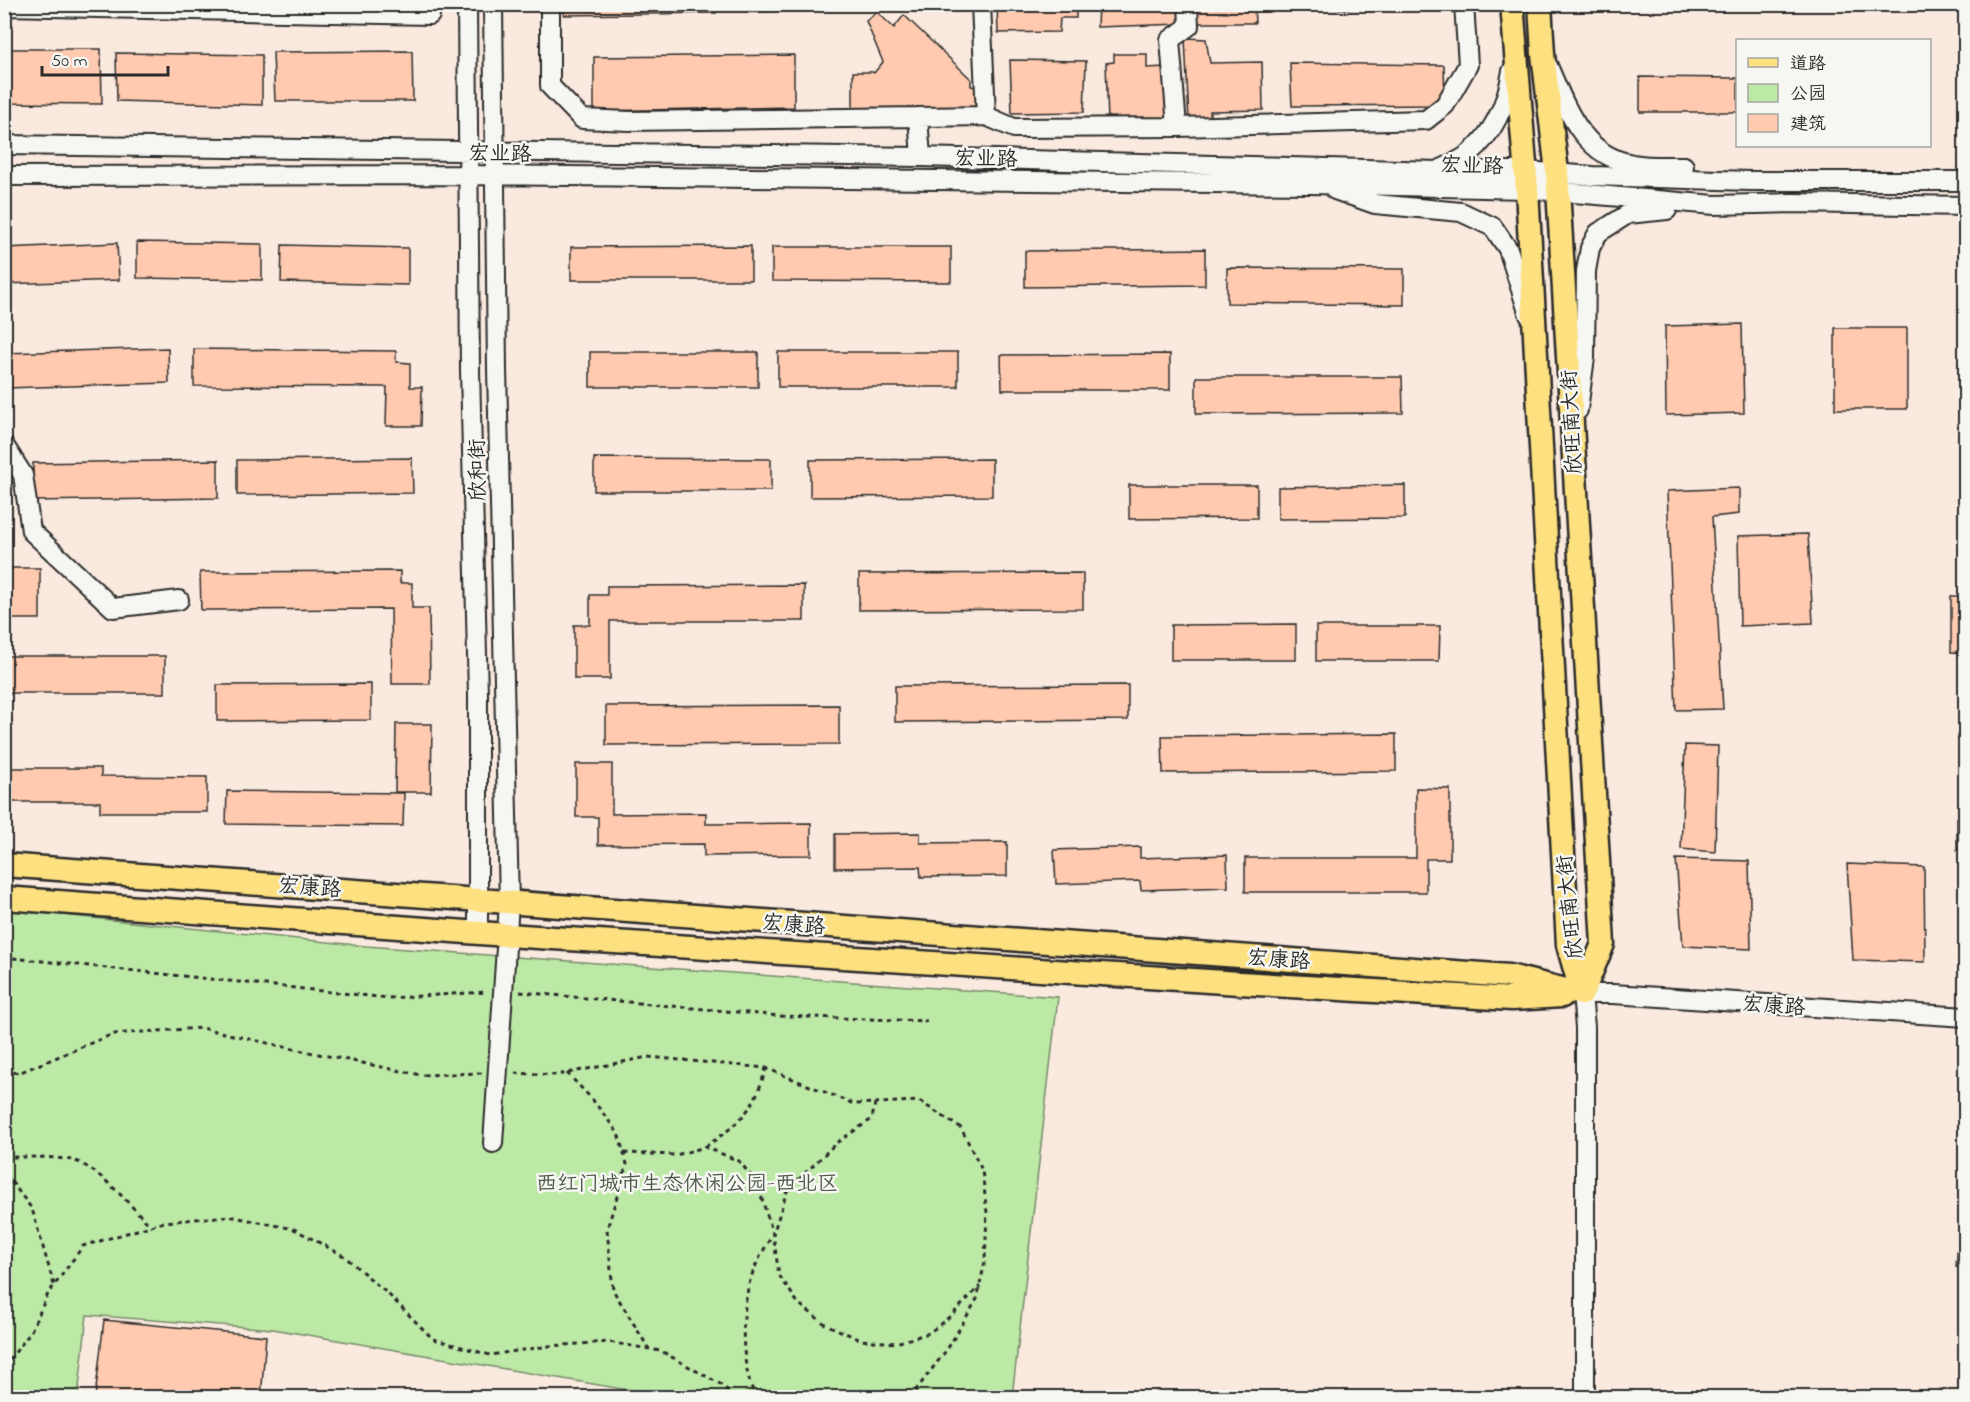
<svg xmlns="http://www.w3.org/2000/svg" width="1970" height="1402" viewBox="0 0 1970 1402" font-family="'Indie Flower','LXGW WenKai TC',sans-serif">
	<rect width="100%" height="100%" fill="#f9e9de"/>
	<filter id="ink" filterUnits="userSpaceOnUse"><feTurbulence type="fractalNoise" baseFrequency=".0167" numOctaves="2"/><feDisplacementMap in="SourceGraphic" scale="12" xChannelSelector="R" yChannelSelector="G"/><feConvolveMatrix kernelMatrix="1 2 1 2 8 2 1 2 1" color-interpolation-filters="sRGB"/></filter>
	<g filter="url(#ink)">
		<!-- green -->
		<path fill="#bce9a6" stroke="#748a68" stroke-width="1.5" d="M4 909 366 946 1058 997 1012 1397H669L273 1329 87 1315 78 1397H5Z"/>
		<!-- building -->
		<path fill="#ffcaaf" stroke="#2b2b2b" stroke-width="1.5" d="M565 4H716V13L564 15Z
			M748 4H822V9L748 12Z
			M997 4H1076V18H1060L1059 32 998 33Z
			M1098 4H1182V24L1097 27Z
			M1196 4H1254L1255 23H1196Z
			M1285 4H1445V10L1285 8Z
			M877 12 894 28 904 15 971 79V86L980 88V107L853 111V72H873L874 73 883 62 866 21Z
			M1185 38 1206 39 1210 63 1262 62 1263 110 1210 111V123L1189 122Z
			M4 49H101L102 104 4 103Z
			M412 51 413 101H275L273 52Z
			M116 53 262 55V105L117 101Z
			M1114 54H1147V68L1166 67 1168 122H1108L1106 63 1114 62Z
			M794 55V107L594 111V57Z
			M1010 60 1086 61 1084 112 1012 113Z
			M1290 63 1444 65 1445 105 1292 106Z
			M1640 77 1738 78V112H1640Z
			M137 242 262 244V280L137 278Z
			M117 243 119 280 4 284V248Z
			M282 245 408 248V285L281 282Z
			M751 246V280H571V247Z
			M772 247H951V282L772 281Z
			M1205 249V285L1025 287V251Z
			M1227 268 1404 269V305L1227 303Z
			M1742 324 1744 413 1666 415 1665 326Z
			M1835 328H1907V409H1835Z
			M168 348 169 383 4 388V353Z
			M194 349 396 351V362L410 363V387H422L421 426H386L387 387 194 386Z
			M590 352H758V387H590Z
			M778 352H958V387H778Z
			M1170 354V390H1002L1001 355Z
			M1196 377H1402L1403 413 1196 414Z
			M412 458 413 493 237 495V460Z
			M594 458 771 459V491H594Z
			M992 459V496L810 497V460Z
			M218 460V498L33 501V463Z
			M1129 485H1257V518L1129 519Z
			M1405 485V518L1278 519V487Z
			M1739 488V514L1712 517 1723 709 1676 710 1667 491Z
			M1808 534 1813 623 1740 626 1738 536Z
			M4 568H40V619H4Z
			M400 571V583H412V608H429L430 684H392L391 609 201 610 200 572Z
			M1083 573V609L859 610V574Z
			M804 585V621H610V679H574V625H590V595H607V586Z
			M1951 596H1966V653L1951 652Z
			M1296 624V660H1171V625Z
			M1316 626H1440L1439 661H1316Z
			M4 656H165V693H4Z
			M371 684V720L217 721V685Z
			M1128 685V720L895 722V686Z
			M839 705V744L606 745V706Z
			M396 724H432L431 792H395Z
			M1396 734V771L1163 773 1162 736Z
			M1685 745 1718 746 1715 852 1681 849Z
			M576 764H612V814L706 813V824L811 823V855L704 856V844L598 845V817H576Z
			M4 768H101V776L207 777V812H100V802H4Z
			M1416 788 1450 789V859H1426V892H1245V858H1416Z
			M227 791 404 793 403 826 226 824Z
			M1957 818H1966V850H1957Z
			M920 833V843L1007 842V876L921 877 920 867 835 868V834Z
			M1140 847V858L1227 855 1228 887 1141 890 1140 881 1056 884 1054 850Z
			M1676 859 1749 861 1751 949 1683 946Z
			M1847 864 1924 867 1925 962 1853 960Z
			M1963 1184H1966V1268L1956 1267Z
			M104 1320 266 1336 261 1398H95Z"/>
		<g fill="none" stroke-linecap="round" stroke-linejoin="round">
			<!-- minor casing -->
			<g stroke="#2b2b2b" stroke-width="22">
				<path id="minor" d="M467 4 470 370 478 696V932
					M493 4 497 369 509 903 493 1143
					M550 4V86L582 119 629 121 918 117
					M4 6 430 15V4
					M1548 66C1566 107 1582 156 1633 164 1649 167 1668 166 1684 166
					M986 116 1014 128 1177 127 1170 40 1189 26 1188 4
					M1177 127 1426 120 1445 105 1468 65 1464 4
					M4 145 921 157 1439 171H1525L1593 176 1750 181H1966
					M921 157 918 117 986 116 981 4
					M1441 169C1450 165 1462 160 1470 153 1495 132 1507 102 1512 71
					M4 176 469 175 1311 184 1527 189 1715 205 1794 203 1966 206
					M1335 190 1375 204 1461 212 1493 227 1508 249 1529 315
					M1578 410 1585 357 1586 271 1590 248 1598 233 1628 214 1667 210
					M4 445 23 475 31 531 113 608 179 600
					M1585 1398V1027L1582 994H1613L1966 1017"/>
			</g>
			<!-- major casing -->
			<g stroke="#2b2b2b" stroke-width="27">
				<path id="major" d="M1512 4 1527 189 1568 945 1582 994 1603 944 1557 172 1543 54 1540 4
					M4 865 1509 976 1582 994
					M4 898 507 935 1239 983 1512 999 1562 996"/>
			</g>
			<!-- path -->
			<path stroke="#2b2b2b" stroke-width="3" stroke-dasharray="4.5 4.5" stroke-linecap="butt" d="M4 957 388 998 486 992
				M520 992 780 1016 927 1021
				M4 1073 21 1072 113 1034 202 1028 289 1048 421 1075 482 1073
				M515 1073 557 1075 648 1057 766 1068 854 1104 919 1101 961 1128 982 1170 987 1213 985 1261 977 1299 948 1348 910 1398
				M567 1073 592 1099 618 1133 627 1164 607 1229 613 1290 649 1349
				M875 1103 872 1119 836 1143 787 1191 773 1234 779 1275 798 1303 825 1324 861 1340 896 1343 929 1333 953 1314 980 1286
				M705 1147C741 1122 754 1111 766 1068
				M624 1153 676 1155 705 1147 739 1161 757 1183 773 1234C764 1249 754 1266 749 1284 741 1319 740 1364 756 1398
				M4 1157C22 1157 63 1156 78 1162 107 1176 128 1204 151 1226
				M4 1166 7 1176 32 1209 54 1285
				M4 1367 30 1333 48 1294 83 1246 164 1222 229 1216 294 1229 344 1256 389 1295 433 1339 490 1355 549 1346 608 1342 661 1351 720 1384 737 1398"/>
			<!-- minor -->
			<use href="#minor" stroke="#f6f6f2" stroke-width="18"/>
			<!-- major -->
			<use href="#major" stroke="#fde080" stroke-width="22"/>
		</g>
	</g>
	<g text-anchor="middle" stroke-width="5" stroke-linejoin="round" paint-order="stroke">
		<!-- street labels -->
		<g font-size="21" fill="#2b2b2b" stroke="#f6f6f2">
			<text transform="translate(500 153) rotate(1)" y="7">宏业路</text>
			<text transform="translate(986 158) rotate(1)" y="7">宏业路</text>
			<text transform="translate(1472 165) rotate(2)" y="7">宏业路</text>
			<text transform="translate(1571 422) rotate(-93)" y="7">欣旺南大街</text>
			<text transform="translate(477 470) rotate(-91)" y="7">欣和街</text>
			<text transform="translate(310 887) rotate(4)" y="7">宏康路</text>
			<text transform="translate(1569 907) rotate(-96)" y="7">欣旺南大街</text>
			<text transform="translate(794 924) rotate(4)" y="7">宏康路</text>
			<text transform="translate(1279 959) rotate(4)" y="7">宏康路</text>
			<text transform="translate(1774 1005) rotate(4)" y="7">宏康路</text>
		</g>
		<!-- park labels -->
		<g font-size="21" fill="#4f5a4a" stroke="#f6f6f2">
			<text x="687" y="1190">西红门城市生态休闲公园-西北区</text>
		</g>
	</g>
	<!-- margin -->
	<rect width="1970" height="1402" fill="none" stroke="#f6f6f2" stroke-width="24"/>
	<rect x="12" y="12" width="1946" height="1378" fill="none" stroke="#2b2b2b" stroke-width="2" filter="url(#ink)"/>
	<!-- legend -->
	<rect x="1736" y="39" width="195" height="108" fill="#f6f6f2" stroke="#a5a5a2" stroke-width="1.5"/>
	<rect x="1748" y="58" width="30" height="9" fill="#fde080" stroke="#a5a5a2" stroke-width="1.5"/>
	<text x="1790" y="69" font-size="18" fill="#2b2b2b">道路</text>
	<rect x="1748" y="84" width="30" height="18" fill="#bce9a6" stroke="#a5a5a2" stroke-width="1.5"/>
	<text x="1790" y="99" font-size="18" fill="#2b2b2b">公园</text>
	<rect x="1748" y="114" width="30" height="18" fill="#ffcaaf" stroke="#a5a5a2" stroke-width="1.5"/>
	<text x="1790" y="129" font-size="18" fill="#2b2b2b">建筑</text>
	<!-- scale -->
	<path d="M42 66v9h126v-9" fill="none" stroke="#2b2b2b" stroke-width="3"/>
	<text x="51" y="66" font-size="18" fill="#2b2b2b" stroke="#f6f6f2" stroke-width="4.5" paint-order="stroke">50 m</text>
</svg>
